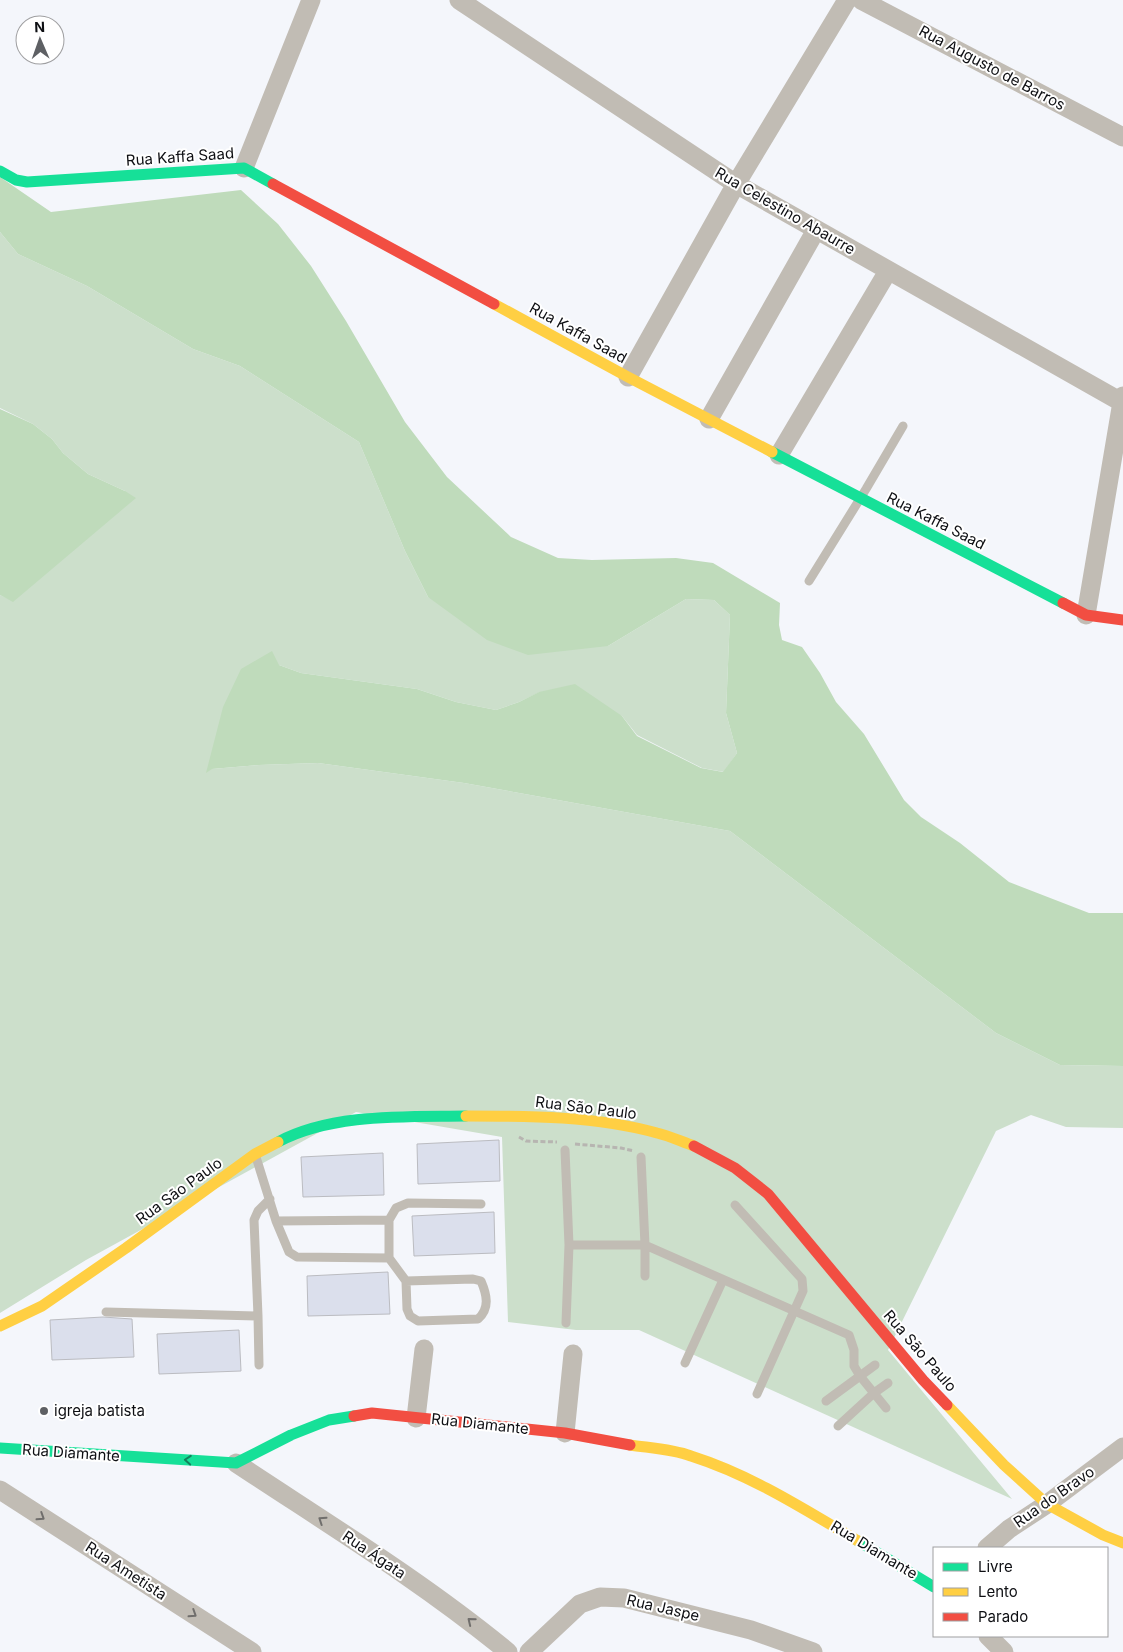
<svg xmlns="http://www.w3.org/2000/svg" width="1123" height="1652" viewBox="0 0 1123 1652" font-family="Inter,sans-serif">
	<rect width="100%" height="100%" fill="#f4f6fb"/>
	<!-- green -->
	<path fill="#ccdfcb" d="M0 232 18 254 87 286 193 349 240 366 359 442 405 551 428 597 608 646 686 599 714 600 730 615 726 713 737 753 724 772 702 768 637 735 622 716 540 692 519 702 496 710 456 702 417 689 301 673 279 665 212 769 259 765 318 763 464 783 730 831 996 1033 1060 1065 1123 1066V1128L1066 1127 1031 1115 996 1131 888 1350 1012 1499 639 1330H576L508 1322 502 1137 356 1112 86 1260 0 1313V595L13 601 125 491 88 474 63 453 52 439 33 424 0 408Z"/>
	<!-- forest -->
	<path fill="#bfdbbb" d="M0 177 51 212 241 190 278 224 311 266 346 321 405 422 447 477 511 537 558 558 592 560 676 558 713 563 780 603 779 625 782 640 802 647 820 673 836 702 864 734 904 800 921 817 960 843 1009 882 1089 913H1123V1066L1060 1065 996 1033 730 831 464 783 318 763 259 765 212 769 206 773 223 707 241 669 272 651 279 665 301 673 417 689 456 702 496 710 519 702 539 692 575 684 622 716 637 736 701 768 723 772 737 753 726 713 730 615 714 600 686 599 608 646 528 655 487 640 428 597 405 551 359 442 240 366 193 349 87 286 18 254 0 232Z
		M0 409 33 424 52 439 63 453 88 474 125 491 136 498 13 602 0 595Z"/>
	<!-- building -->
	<path fill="#dbdfec" stroke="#bbbcc1" d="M499 1140 500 1181 418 1184 417 1144Z
		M383 1153 384 1195 303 1197 301 1157Z
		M494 1212 495 1253 414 1256 412 1216Z
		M388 1272 390 1314 308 1316 307 1276Z
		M103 1317 132 1319 134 1357 52 1360 50 1320Z
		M239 1330 241 1371 159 1374 157 1334Z"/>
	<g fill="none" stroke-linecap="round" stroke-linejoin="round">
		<!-- path -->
		<path stroke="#b7b5b1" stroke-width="3" stroke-dasharray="5 2.5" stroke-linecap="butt" d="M519 1137 526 1141 557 1142
			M575 1144 621 1148 634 1151"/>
		<!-- lane -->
		<path stroke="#c1bcb4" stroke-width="9" d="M809 581 866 489 903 426
			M565 1150 569 1245H645V1276
			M256 1157 276 1221 389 1220 396 1208 408 1203 481 1204
			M641 1157 645 1245 849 1335 854 1350V1366L860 1376 886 1408
			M735 1205 802 1279 803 1291 757 1394
			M276 1221 289 1252 297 1257 389 1258V1220
			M389 1258 406 1281
			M473 1279 481 1281C487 1295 490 1308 478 1319L418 1321 410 1316 407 1309 406 1281Z
			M106 1312 258 1316 254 1220 258 1211 270 1199
			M258 1316 259 1365
			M566 1323 569 1245
			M685 1363 723 1280
			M826 1401 875 1365
			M838 1426 874 1393 888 1383"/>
		<!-- street -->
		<path stroke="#c1bcb4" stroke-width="19" d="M459 0 736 184 1123 403
			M861 0 1123 137
			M244 168 311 0
			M628 377 736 184 847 0
			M709 419 816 230
			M779 455 888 271
			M1086 615 1123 396
			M416 1418 424 1349
			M565 1433 573 1354
			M236 1463C328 1524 423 1582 508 1652
			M0 1490 252 1652
			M987 1548 1009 1529 1047 1504 1123 1447
			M988 1636 1004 1652
			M529 1652 580 1604 600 1597 624 1598 751 1630 813 1652"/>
		<!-- fast -->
		<path stroke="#16e098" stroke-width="11" d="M0 171 16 180 27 182 244 168 273 184
			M772 452 1063 603
			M278 1142C332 1113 406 1117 466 1116
			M0 1448 236 1463 291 1435 329 1420 354 1416
			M858 1541 934 1587"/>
		<!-- slow -->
		<path stroke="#ffcf43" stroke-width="11" d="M494 304 628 377 772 452
			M466 1116C529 1116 596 1116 657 1133 670 1136 682 1142 694 1146
			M0 1326 42 1306 126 1248 255 1154 278 1142
			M947 1405 1004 1465 1047 1504 1103 1535 1123 1543
			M630 1445C650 1448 672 1449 691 1456 751 1475 804 1509 858 1541"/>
		<!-- jam -->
		<path stroke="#f24e42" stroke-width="11" d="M273 184 494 304
			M1063 603 1086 615 1123 620
			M694 1146 735 1168 768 1194 923 1380 947 1405
			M354 1416 372 1413 565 1433 630 1445"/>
	</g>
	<!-- one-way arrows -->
	<defs><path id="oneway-chevron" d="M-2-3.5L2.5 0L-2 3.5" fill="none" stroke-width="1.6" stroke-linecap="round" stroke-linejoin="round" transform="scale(1.25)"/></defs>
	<use stroke="#12825c" href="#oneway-chevron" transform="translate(188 1460) rotate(-176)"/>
	<g stroke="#706e6c">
		<use href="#oneway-chevron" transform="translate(41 1517) rotate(33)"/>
		<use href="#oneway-chevron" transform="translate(322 1520) rotate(-146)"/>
		<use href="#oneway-chevron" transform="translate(193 1614) rotate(33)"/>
		<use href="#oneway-chevron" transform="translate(471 1621) rotate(-141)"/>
	</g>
	<!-- markers -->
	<circle fill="#5e6064" stroke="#fff" stroke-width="2" cx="44" cy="1411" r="5"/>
	<g text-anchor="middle" stroke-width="4" stroke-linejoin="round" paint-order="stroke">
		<!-- street labels -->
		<g font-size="15" fill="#0e0f13" stroke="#fff">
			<text transform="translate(992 68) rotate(28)" y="5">Rua Augusto de Barros</text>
			<text transform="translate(180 157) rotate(-4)" y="5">Rua Kaffa Saad</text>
			<text transform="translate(785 211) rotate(30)" y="5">Rua Celestino Abaurre</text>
			<text transform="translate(578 333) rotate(29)" y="5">Rua Kaffa Saad</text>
			<text transform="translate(936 521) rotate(27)" y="5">Rua Kaffa Saad</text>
			<text transform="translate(586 1108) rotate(7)" y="5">Rua São Paulo</text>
			<text transform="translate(179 1191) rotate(-36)" y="5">Rua São Paulo</text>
			<text transform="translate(920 1351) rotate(49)" y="5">Rua São Paulo</text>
			<text transform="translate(480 1424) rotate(6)" y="5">Rua Diamante</text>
			<text transform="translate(71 1453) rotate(4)" y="5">Rua Diamante</text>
			<text transform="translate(1054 1497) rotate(-35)" y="5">Rua do Bravo</text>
			<text transform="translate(874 1550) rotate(31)" y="5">Rua Diamante</text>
			<text transform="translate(374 1555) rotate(34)" y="5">Rua Ágata</text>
			<text transform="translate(126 1571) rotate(33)" y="5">Rua Ametista</text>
			<text transform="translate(663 1608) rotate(13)" y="5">Rua Jaspe</text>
		</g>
		<!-- poi labels -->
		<g font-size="15" fill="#0e0f13" stroke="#fff" text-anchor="start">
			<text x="54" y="1416">igreja batista</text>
		</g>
	</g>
	<!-- legend -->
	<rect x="933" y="1547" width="175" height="90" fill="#ffffff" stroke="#9f9fa1"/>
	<rect x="943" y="1563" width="25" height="8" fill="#16e098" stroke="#9f9fa1"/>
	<text x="978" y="1572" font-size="15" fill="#0e0f13">Livre</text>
	<rect x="943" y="1588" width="25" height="8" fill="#ffcf43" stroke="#9f9fa1"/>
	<text x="978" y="1597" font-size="15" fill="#0e0f13">Lento</text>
	<rect x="943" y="1613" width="25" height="8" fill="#f24e42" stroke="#9f9fa1"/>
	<text x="978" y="1622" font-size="15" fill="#0e0f13">Parado</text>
	<!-- north arrow -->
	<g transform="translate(40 40) rotate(358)"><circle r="24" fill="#ffffff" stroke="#9f9fa1"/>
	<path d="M0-4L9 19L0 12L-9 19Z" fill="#5e6064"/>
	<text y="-8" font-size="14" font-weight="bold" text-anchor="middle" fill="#0e0f13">N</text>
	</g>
</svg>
